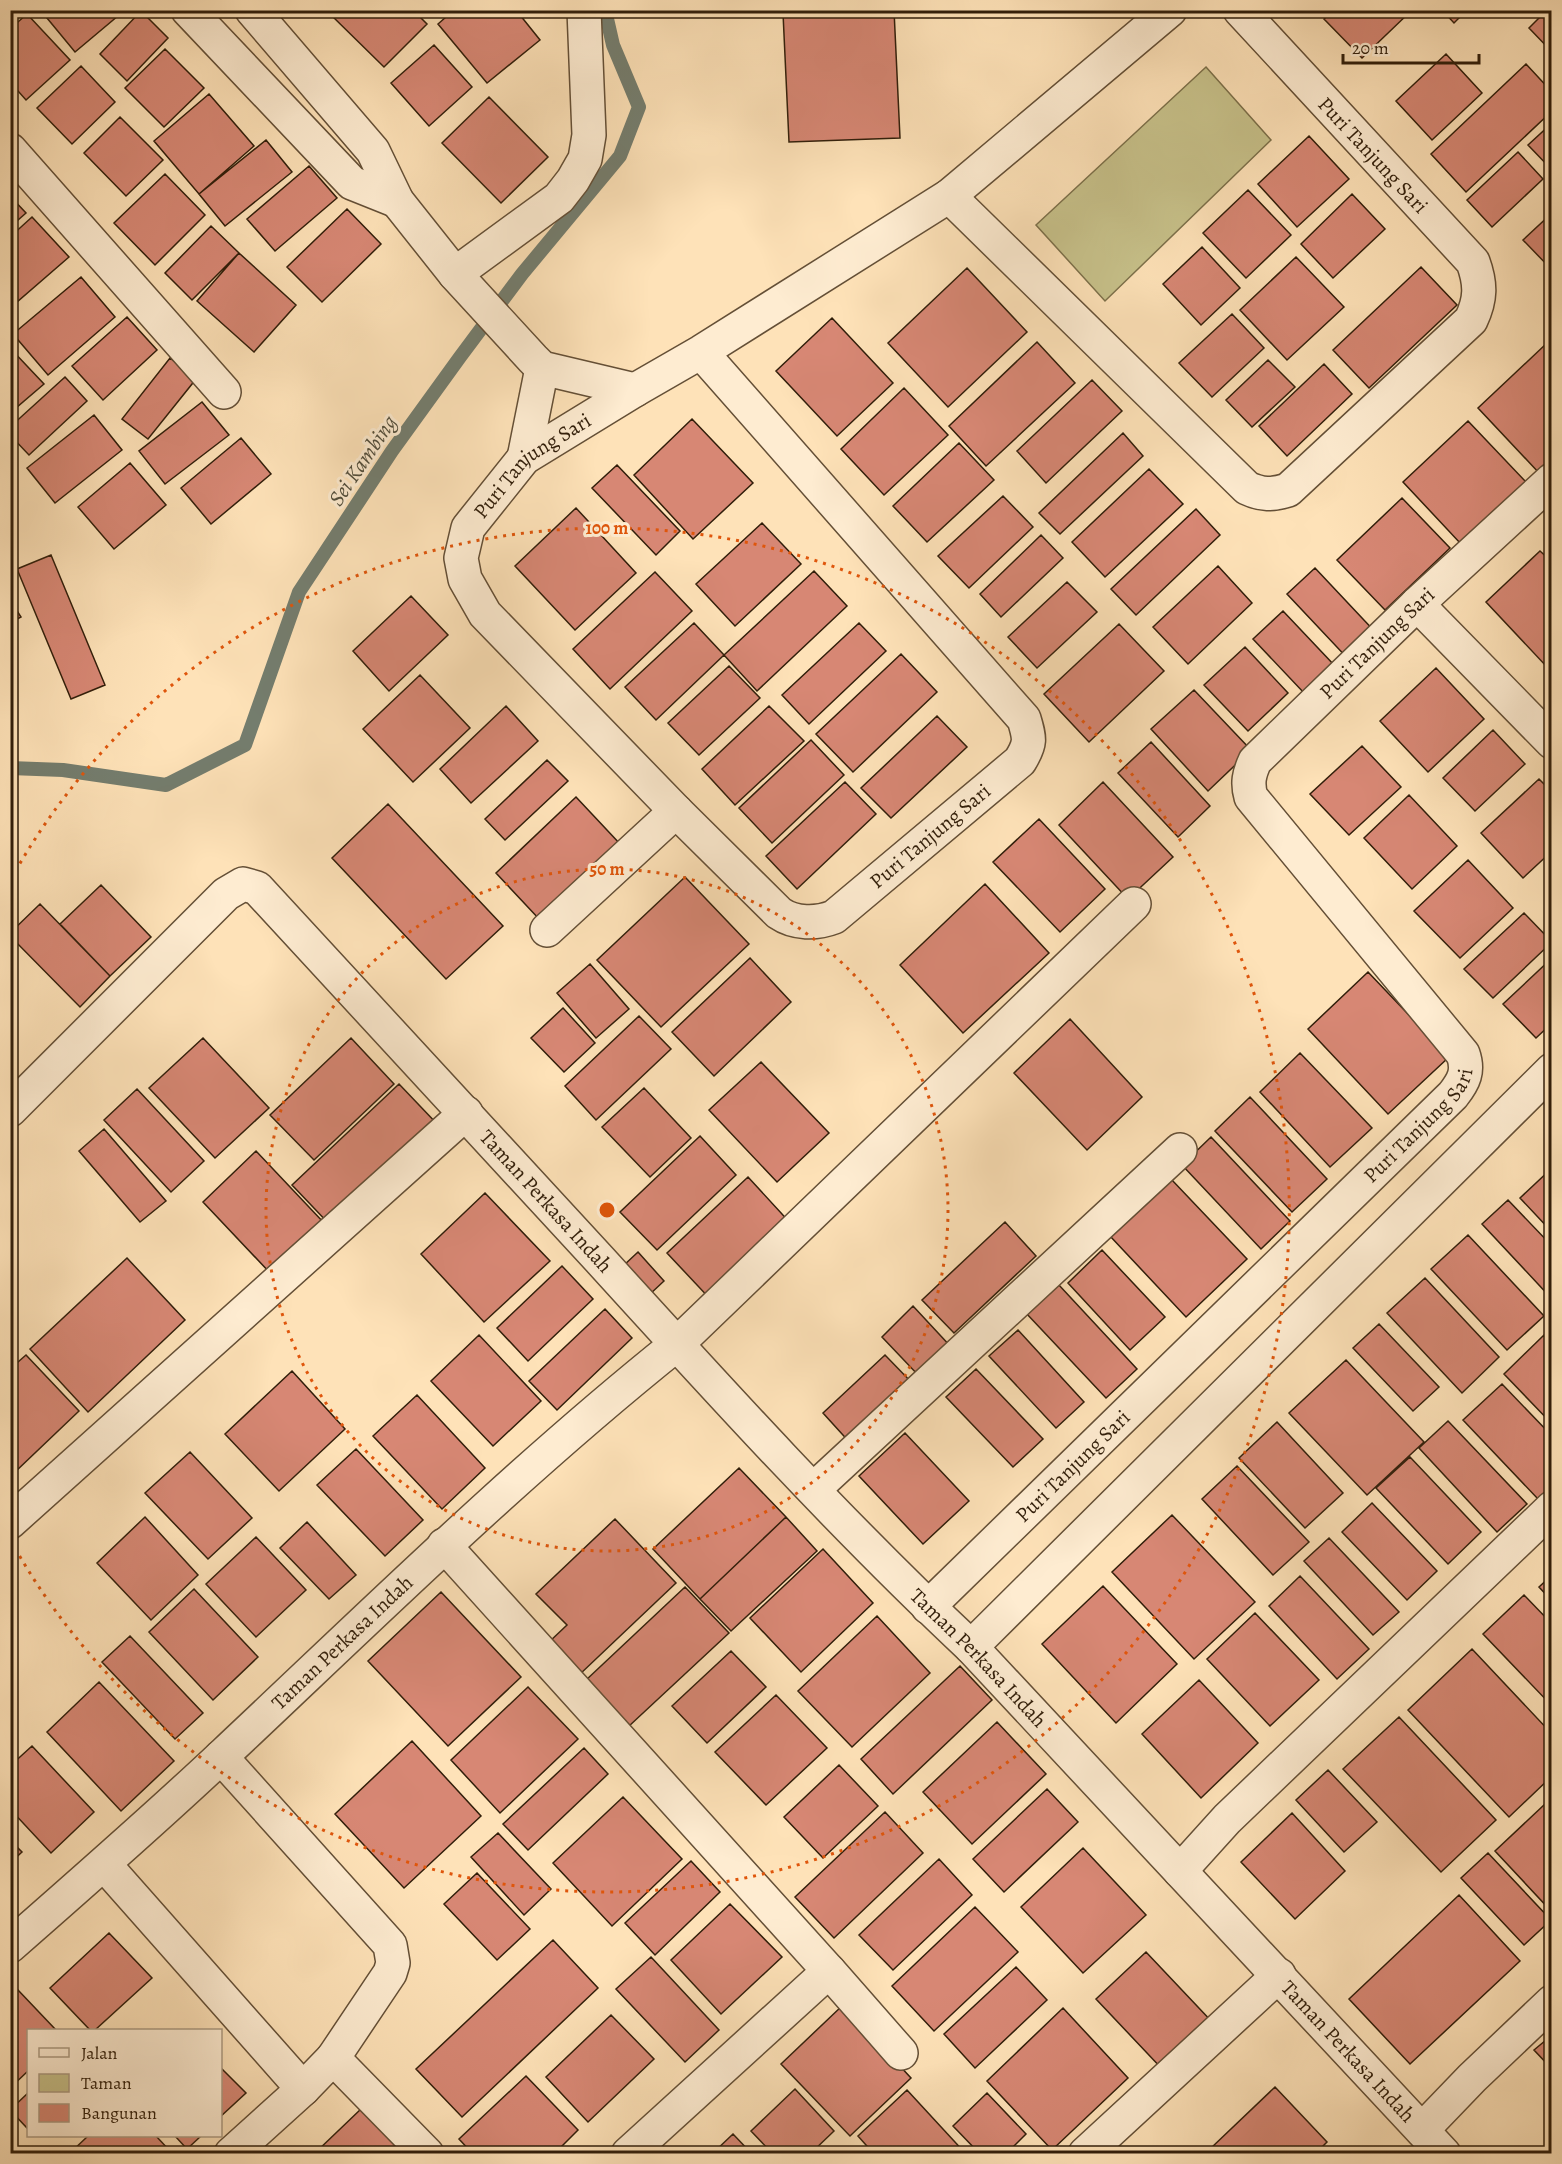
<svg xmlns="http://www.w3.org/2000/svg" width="1562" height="2164" viewBox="0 0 1562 2164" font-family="Alegreya,serif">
	<rect width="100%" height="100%" fill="#fee2b8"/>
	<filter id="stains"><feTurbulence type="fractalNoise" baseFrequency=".00333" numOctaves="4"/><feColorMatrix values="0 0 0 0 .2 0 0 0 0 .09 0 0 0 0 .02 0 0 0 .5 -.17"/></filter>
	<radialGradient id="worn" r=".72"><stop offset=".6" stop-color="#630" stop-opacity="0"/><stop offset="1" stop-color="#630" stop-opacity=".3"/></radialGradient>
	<!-- green -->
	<path fill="#c7c18a" stroke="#7c704a" stroke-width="1.5" d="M1206 67 1271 140 1105 301 1036 225Z"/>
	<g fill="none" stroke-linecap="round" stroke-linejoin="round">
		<!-- stream -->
		<path stroke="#747d6e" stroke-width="14" d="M10 768 63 770 166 785 245 745 299 592 392 451 460 357 522 274 620 156 639 107 613 45 605 10"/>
	</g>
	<!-- building -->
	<path fill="#d78774" stroke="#311e0a" stroke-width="1.5" d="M56 10H125L75 52 47 18Z
		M332 10H413L427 24 384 67 329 13Z
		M454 10H516L540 40 487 83 438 24Z
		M859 10H894L900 138 789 142 783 13Z
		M1334 10H1412L1362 58 1324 19Z
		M1442 10H1467L1454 23Z
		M1547 10H1552V52L1529 28Z
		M141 11 168 38 127 81 100 54Z
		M27 14 70 60 26 100 10 82V29Z
		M434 45 472 87 429 126 391 83Z
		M165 49 204 88 164 127 125 88Z
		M1446 54 1482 93 1432 140 1396 101Z
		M1526 64 1552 92V111L1466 192 1431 154Z
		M81 66 115 102 72 144 37 108Z
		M209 94 254 146 199 194 154 141Z
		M489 97 548 157 501 203 442 143Z
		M120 117 163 160 126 196 84 153Z
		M1552 123V170L1528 145Z
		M1309 136 1349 179 1297 227 1258 184Z
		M266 140 292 172 225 226 199 194Z
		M1518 152 1543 179 1492 227 1467 200Z
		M309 166 337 198 275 251 247 219Z
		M165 174 205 215 155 265 114 223Z
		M1248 190 1291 235 1246 278 1203 233Z
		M1352 194 1385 229 1333 278 1301 244Z
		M10 196 26 213 10 227Z
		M347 209 381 244 322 302 287 267Z
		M1552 213V270L1523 240Z
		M32 217 69 257 10 308V237Z
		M211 226 239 253 192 300 165 273Z
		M1202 247 1240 288 1201 325 1163 284Z
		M239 253 296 305 254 352 197 301Z
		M1296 257 1344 307 1287 360 1240 310Z
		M1421 267 1457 305 1369 388 1333 350Z
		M967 268 1027 332 948 407 888 343Z
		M81 277 115 317 48 375 13 334Z
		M1232 314 1264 348 1212 397 1179 363Z
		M127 317 157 350 103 400 72 366Z
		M832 318 893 383 837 436 776 371Z
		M1037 342 1075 383 986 466 949 426Z
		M1547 343 1552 348V463L1540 474 1478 408Z
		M10 348 44 384 10 413Z
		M170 358 196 379 148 439 122 419Z
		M1268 360 1295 387 1252 427 1226 400Z
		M1324 364 1352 394 1287 456 1259 426Z
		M65 377 87 401 29 455 10 435V427Z
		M1092 380 1122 411 1046 483 1017 451Z
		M904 388 948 435 884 495 841 449Z
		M202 402 229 435 165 484 139 451Z
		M94 415 122 450 55 503 27 468Z
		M692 419 753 483 693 539 634 475Z
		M1468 421 1526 482 1461 544 1403 482Z
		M1123 433 1143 456 1060 534 1039 513Z
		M241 438 271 474 211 524 181 488Z
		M959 443 994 480 927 542 893 506Z
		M130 463 166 505 114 549 78 507Z
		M617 465 680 531 656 555 592 488Z
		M1149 469 1183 504 1105 577 1072 542Z
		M1003 496 1033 527 969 588 938 556Z
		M1402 498 1450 548 1385 610 1337 560Z
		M576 508 636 573 575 630 515 566Z
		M1196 509 1220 535 1136 615 1111 589Z
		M762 523 801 564 735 626 696 584Z
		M1041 535 1063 558 1001 617 980 594Z
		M1540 551 1552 562V662L1547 667 1486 602Z
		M51 555 105 685 71 699 17 569Z
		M1218 566 1252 603 1188 664 1153 627Z
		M1315 568 1378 635 1351 662 1287 594Z
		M814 571 847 606 757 691 724 655Z
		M655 572 692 611 610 689 573 649Z
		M1067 582 1097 612 1037 668 1008 637Z
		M411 596 448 635 389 691 353 651Z
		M10 600 21 617 10 623Z
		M1283 611 1335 666 1305 694 1253 639Z
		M694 623 724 655 656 720 625 687Z
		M859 623 886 651 809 724 782 695Z
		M1119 624 1164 671 1089 742 1044 694Z
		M1245 647 1288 693 1248 731 1204 685Z
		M901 654 937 692 853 772 816 734Z
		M729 666 760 698 699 755 668 723Z
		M1436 668 1484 719 1428 772 1380 721Z
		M420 675 470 728 413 782 363 729Z
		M1194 690 1251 750 1208 791 1151 729Z
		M506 706 538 741 471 803 440 769Z
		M769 706 804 741 735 805 702 769Z
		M937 716 967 747 891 818 861 788Z
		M1493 730 1525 764 1475 811 1443 778Z
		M811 740 844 775 772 843 739 808Z
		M1151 742 1210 806 1178 837 1118 773Z
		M1362 746 1401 787 1349 835 1310 794Z
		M547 760 568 781 505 840 485 819Z
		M1539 779 1552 792V851L1523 878 1481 833Z
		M845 782 876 814 797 889 766 856Z
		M1103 782 1173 857 1128 899 1059 825Z
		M1409 795 1457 846 1412 889 1364 838Z
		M576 797 621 845 540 920 496 873Z
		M388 804 503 926 446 979 332 858Z
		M1039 819 1105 889 1060 932 993 862Z
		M1468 860 1513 908 1460 958 1414 911Z
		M685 877 749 944 661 1027 597 960Z
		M985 884 1049 953 963 1033 900 965Z
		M101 885 151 937 110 976 60 924Z
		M40 904 110 976 80 1007 10 936V933Z
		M1524 913 1552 942 1493 998 1464 969Z
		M750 958 791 1002 714 1076 672 1032Z
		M1552 958V1023L1536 1038 1503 1004Z
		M590 964 629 1009 596 1038 557 993Z
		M1368 972 1449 1057 1388 1114 1308 1029Z
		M563 1008 595 1043 564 1072 531 1038Z
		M639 1016 671 1049 596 1120 565 1086Z
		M1070 1019 1142 1097 1087 1150 1014 1073Z
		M203 1038 269 1108 215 1158 149 1088Z
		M351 1038 394 1084 314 1160 270 1115Z
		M1300 1053 1372 1128 1330 1167 1260 1092Z
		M761 1062 829 1133 777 1182 709 1110Z
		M399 1084 439 1126 332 1227 292 1185Z
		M644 1088 691 1138 650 1177 602 1127Z
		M137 1089 204 1161 171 1192 104 1120Z
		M1250 1097 1327 1179 1292 1212 1215 1131Z
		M104 1129 166 1201 140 1222 79 1151Z
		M700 1136 736 1175 657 1250 620 1212Z
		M1211 1137 1290 1221 1261 1249 1182 1165Z
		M256 1151 325 1224 272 1275 203 1202Z
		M1552 1168V1232L1520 1198Z
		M748 1177 793 1226 713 1302 667 1253Z
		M1171 1179 1247 1259 1186 1317 1110 1236Z
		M485 1193 550 1261 484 1322 421 1254Z
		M1508 1200 1552 1246V1299L1482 1224Z
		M1005 1222 1036 1256 954 1333 922 1300Z
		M1468 1235 1544 1316 1507 1350 1431 1269Z
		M1102 1250 1165 1317 1130 1350 1068 1283Z
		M638 1252 664 1281 649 1295 622 1267Z
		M127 1258 185 1320 88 1412 30 1349Z
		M562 1266 593 1299 528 1361 497 1328Z
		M1425 1278 1499 1357 1462 1393 1387 1313Z
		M1058 1284 1137 1369 1106 1398 1026 1313Z
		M913 1306 952 1348 920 1377 882 1337Z
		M605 1309 632 1338 557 1410 529 1381Z
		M1379 1324 1439 1387 1413 1411 1353 1348Z
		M1018 1330 1084 1402 1056 1428 989 1356Z
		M479 1335 541 1401 493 1446 431 1381Z
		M1544 1335 1552 1343V1424L1504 1374Z
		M26 1355 79 1411 15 1472 10 1468V1369Z
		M885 1355 915 1386 852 1445 823 1413Z
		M1346 1360 1424 1442 1367 1495 1289 1413Z
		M976 1369 1043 1439 1013 1467 946 1397Z
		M292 1371 345 1429 279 1491 225 1434Z
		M1502 1384 1552 1436V1486L1538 1499 1463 1420Z
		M417 1395 485 1468 442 1509 373 1436Z
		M1448 1421 1527 1504 1497 1532 1419 1448Z
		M1277 1422 1343 1493 1305 1528 1239 1458Z
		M905 1433 969 1501 923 1544 859 1476Z
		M356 1449 423 1520 385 1556 317 1485Z
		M190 1452 252 1518 208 1559 145 1493Z
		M1410 1457 1481 1532 1448 1564 1376 1488Z
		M1237 1466 1309 1542 1273 1575 1202 1499Z
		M739 1468 786 1517 700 1599 653 1549Z
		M1372 1503 1437 1571 1407 1600 1342 1532Z
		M1172 1515 1255 1602 1194 1659 1112 1572Z
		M145 1517 198 1575 151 1620 97 1563Z
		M786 1517 817 1551 731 1631 700 1599Z
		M615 1519 676 1583 578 1676 548 1643 567 1625 536 1594Z
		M307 1522 356 1575 329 1599 280 1548Z
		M256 1537 306 1590 256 1637 206 1584Z
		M1329 1538 1399 1612 1373 1635 1304 1561Z
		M823 1549 873 1603 801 1672 750 1618Z
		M1552 1575V1601L1539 1587Z
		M1300 1576 1369 1649 1337 1679 1269 1606Z
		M1103 1586 1177 1664 1116 1723 1042 1644Z
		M685 1587 729 1633 628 1727 585 1681Z
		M194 1589 258 1657 213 1700 149 1632Z
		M441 1592 521 1677 448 1746 368 1661Z
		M1524 1595 1552 1624V1706L1483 1634Z
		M1255 1613 1319 1680 1270 1726 1207 1659Z
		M877 1616 930 1673 852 1747 798 1691Z
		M130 1636 203 1713 175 1739 102 1662Z
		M1472 1649 1552 1734V1776L1509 1817 1408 1710Z
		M731 1651 766 1687 707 1743 672 1706Z
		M960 1666 992 1700 893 1794 861 1759Z
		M1199 1680 1258 1743 1201 1798 1142 1734Z
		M99 1682 174 1761 121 1811 47 1732Z
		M528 1687 578 1739 500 1813 451 1760Z
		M776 1695 827 1748 766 1805 715 1752Z
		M1399 1717 1496 1820 1441 1872 1343 1769Z
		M997 1722 1046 1774 972 1844 923 1792Z
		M412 1741 481 1816 404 1888 335 1814Z
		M32 1746 94 1812 51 1853 10 1809V1766Z
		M584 1748 608 1774 528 1850 503 1824Z
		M839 1765 878 1806 823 1858 784 1817Z
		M1328 1770 1377 1822 1344 1852 1296 1800Z
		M1047 1789 1078 1822 1004 1892 973 1859Z
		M623 1797 682 1859 612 1926 553 1863Z
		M1545 1804 1552 1811V1912L1495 1851Z
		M885 1812 923 1853 834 1938 795 1897Z
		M1292 1813 1345 1871 1295 1919 1241 1862Z
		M498 1833 551 1889 524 1915 471 1857Z
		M10 1840 22 1852 10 1863Z
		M1083 1848 1146 1915 1083 1973 1021 1907Z
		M1488 1853 1551 1920 1524 1945 1461 1878Z
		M939 1859 972 1895 893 1970 859 1935Z
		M691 1861 720 1892 655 1955 625 1923Z
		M477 1873 530 1929 497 1960 444 1904Z
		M1459 1895 1520 1961 1410 2064 1349 1999Z
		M730 1904 782 1957 721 2014 671 1960Z
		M975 1907 1018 1952 934 2031 892 1986Z
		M109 1933 152 1978 95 2030H90L50 1988Z
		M553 1940 598 1988 462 2117 416 2069Z
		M1146 1952 1214 2024 1164 2071 1096 1999Z
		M651 1957 719 2030 685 2062 616 1989Z
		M1016 1967 1047 2000 975 2068 944 2034Z
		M18 1990 56 2030H28V2071L10 2088V1997Z
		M843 2005 911 2078 850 2136 781 2064Z
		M1063 2008 1128 2078 1052 2150 987 2081Z
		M611 2015 654 2059 588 2122 546 2077Z
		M1552 2035V2069L1534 2050Z
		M220 2067 246 2093 220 2117Z
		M526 2076 578 2130 554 2154H473L459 2139Z
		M1275 2087 1327 2142 1315 2154H1216L1211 2148Z
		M795 2089 834 2131 810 2154H773L751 2131Z
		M907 2090 966 2154H874L858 2136Z
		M28 2093V2129L10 2110Z
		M987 2093 1026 2134 1006 2154H980L953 2126Z
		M362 2108 405 2154H314Z
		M733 2134 752 2154H712Z
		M88 2136H156L170 2151 167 2154H69Z
		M175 2136H201L187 2149Z"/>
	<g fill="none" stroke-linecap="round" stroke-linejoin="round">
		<!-- minor casing -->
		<g stroke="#644f36" stroke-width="36">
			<g id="minor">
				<path d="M188 10 352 183 397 201"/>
				<path d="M252 10 373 151 397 201 455 274 533 359 542 368 635 390"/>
				<path d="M10 150 224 392"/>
				<path d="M949 196 1247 488C1262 495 1272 495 1288 490L1471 320C1481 299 1481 284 1473 262L1240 10"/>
				<path d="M455 274 559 198 573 180 585 159 589 135 584 10"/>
				<path id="s1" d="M701 352 1024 719C1030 739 1031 743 1020 761L834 917C816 924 795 924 779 913L676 811 485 614 465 579 461 558 468 528 524 458 635 390 701 352 949 196 1170 10"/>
				<path d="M524 458 542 368"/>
				<path d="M1417 604 1552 742"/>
				<path d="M547 930 676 811"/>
				<path id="s2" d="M10 1110 226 894 243 884 257 888C372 1012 487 1136 601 1261 721 1393 841 1525 971 1647L1444 2154"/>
				<path d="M814 1489 1180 1150"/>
				<path d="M10 1522 466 1113"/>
				<path d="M444 1545 829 1971 628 2154"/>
				<path id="s3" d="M928 1607 1453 1095C1464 1081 1469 1071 1463 1054L1251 797C1247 783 1249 774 1255 761L1417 604 1552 480"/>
				<path d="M971 1647 1552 1070"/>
				<path d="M221 1757 390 1945 393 1963 390 1973 333 2058"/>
				<path d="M104 1864 303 2089"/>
				<path d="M1180 1871 1227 1819 1552 1508"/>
				<path id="s4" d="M10 1946C82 1883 154 1820 223 1755 372 1615 517 1472 677 1344L1134 904"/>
				<path d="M829 1971 901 2053"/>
				<path d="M1422 2130 1472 2078 1552 2002"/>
				<path d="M231 2154 303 2089 333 2058 427 2154"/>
				<path d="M1085 2154 1279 1975"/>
			</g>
		</g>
		<!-- minor -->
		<use href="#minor" stroke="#feecd1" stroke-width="33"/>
	</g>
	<!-- distance rings -->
	<g fill="none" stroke="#df560c" stroke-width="3" stroke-dasharray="3 6">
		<circle cx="607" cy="1210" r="341"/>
		<path d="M11 879A682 682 0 1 1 11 1541"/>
	</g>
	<g text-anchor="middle" stroke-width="6" stroke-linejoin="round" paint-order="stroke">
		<!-- street labels -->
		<g font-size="21" fill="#311e0a" stroke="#feecd1">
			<text transform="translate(1373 155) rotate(47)" y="7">Puri Tanjung Sari</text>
			<text dy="7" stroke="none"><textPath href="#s1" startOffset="1436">Puri Tanjung Sari</textPath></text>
			<text dy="7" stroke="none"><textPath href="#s3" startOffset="1318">Puri Tanjung Sari</textPath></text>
			<text transform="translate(930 836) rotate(-40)" y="7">Puri Tanjung Sari</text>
			<text dy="7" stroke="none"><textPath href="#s3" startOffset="688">Puri Tanjung Sari</textPath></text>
			<text dy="7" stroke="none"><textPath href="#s2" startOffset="766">Taman Perkasa Indah</textPath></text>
			<text dy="7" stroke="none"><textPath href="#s3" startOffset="202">Puri Tanjung Sari</textPath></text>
			<text dy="7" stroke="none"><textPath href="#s4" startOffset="450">Taman Perkasa Indah</textPath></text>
			<text dy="7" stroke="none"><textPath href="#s2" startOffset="1395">Taman Perkasa Indah</textPath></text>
			<text dy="7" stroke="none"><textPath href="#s2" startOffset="1935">Taman Perkasa Indah</textPath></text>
		</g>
		<!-- water labels -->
		<g font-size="22" font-style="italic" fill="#524e3c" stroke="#feecd1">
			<text transform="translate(362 460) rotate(-56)" y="8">Sei Kambing</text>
		</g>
	</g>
	<circle cx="607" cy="1210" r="9" fill="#df560c" stroke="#feecd1" stroke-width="3"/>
	<g font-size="18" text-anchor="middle" font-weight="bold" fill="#df560c" stroke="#feecd1" stroke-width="6" stroke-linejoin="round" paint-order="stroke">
		<text x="607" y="534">100 m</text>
		<text x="607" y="875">50 m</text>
	</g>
	<!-- margin -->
	<rect width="1562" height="2164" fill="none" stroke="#fee2b8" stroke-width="36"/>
	<rect x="12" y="12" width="1538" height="2140" fill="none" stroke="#311e0a" stroke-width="3"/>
	<rect x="18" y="18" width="1526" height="2128" fill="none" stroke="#311e0a" stroke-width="1.5"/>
	<!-- legend -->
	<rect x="27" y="2029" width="195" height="108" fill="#feecd1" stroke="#ac9a81" stroke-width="1.5"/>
	<rect x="39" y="2048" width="30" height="9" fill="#feecd1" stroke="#ac9a81" stroke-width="1.5"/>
	<text x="81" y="2059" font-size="18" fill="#311e0a">Jalan</text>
	<rect x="39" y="2074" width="30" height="18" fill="#c7c18a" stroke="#ac9a81" stroke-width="1.5"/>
	<text x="81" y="2089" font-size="18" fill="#311e0a">Taman</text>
	<rect x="39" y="2104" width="30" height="18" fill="#d78774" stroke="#ac9a81" stroke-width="1.5"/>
	<text x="81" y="2119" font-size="18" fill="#311e0a">Bangunan</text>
	<!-- scale -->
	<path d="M1343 54v9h136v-9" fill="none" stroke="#311e0a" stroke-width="3"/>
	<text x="1352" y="54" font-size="18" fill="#311e0a" stroke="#feecd1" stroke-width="4.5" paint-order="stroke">20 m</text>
	<rect width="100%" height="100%" filter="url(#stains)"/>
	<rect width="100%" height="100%" fill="url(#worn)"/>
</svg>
